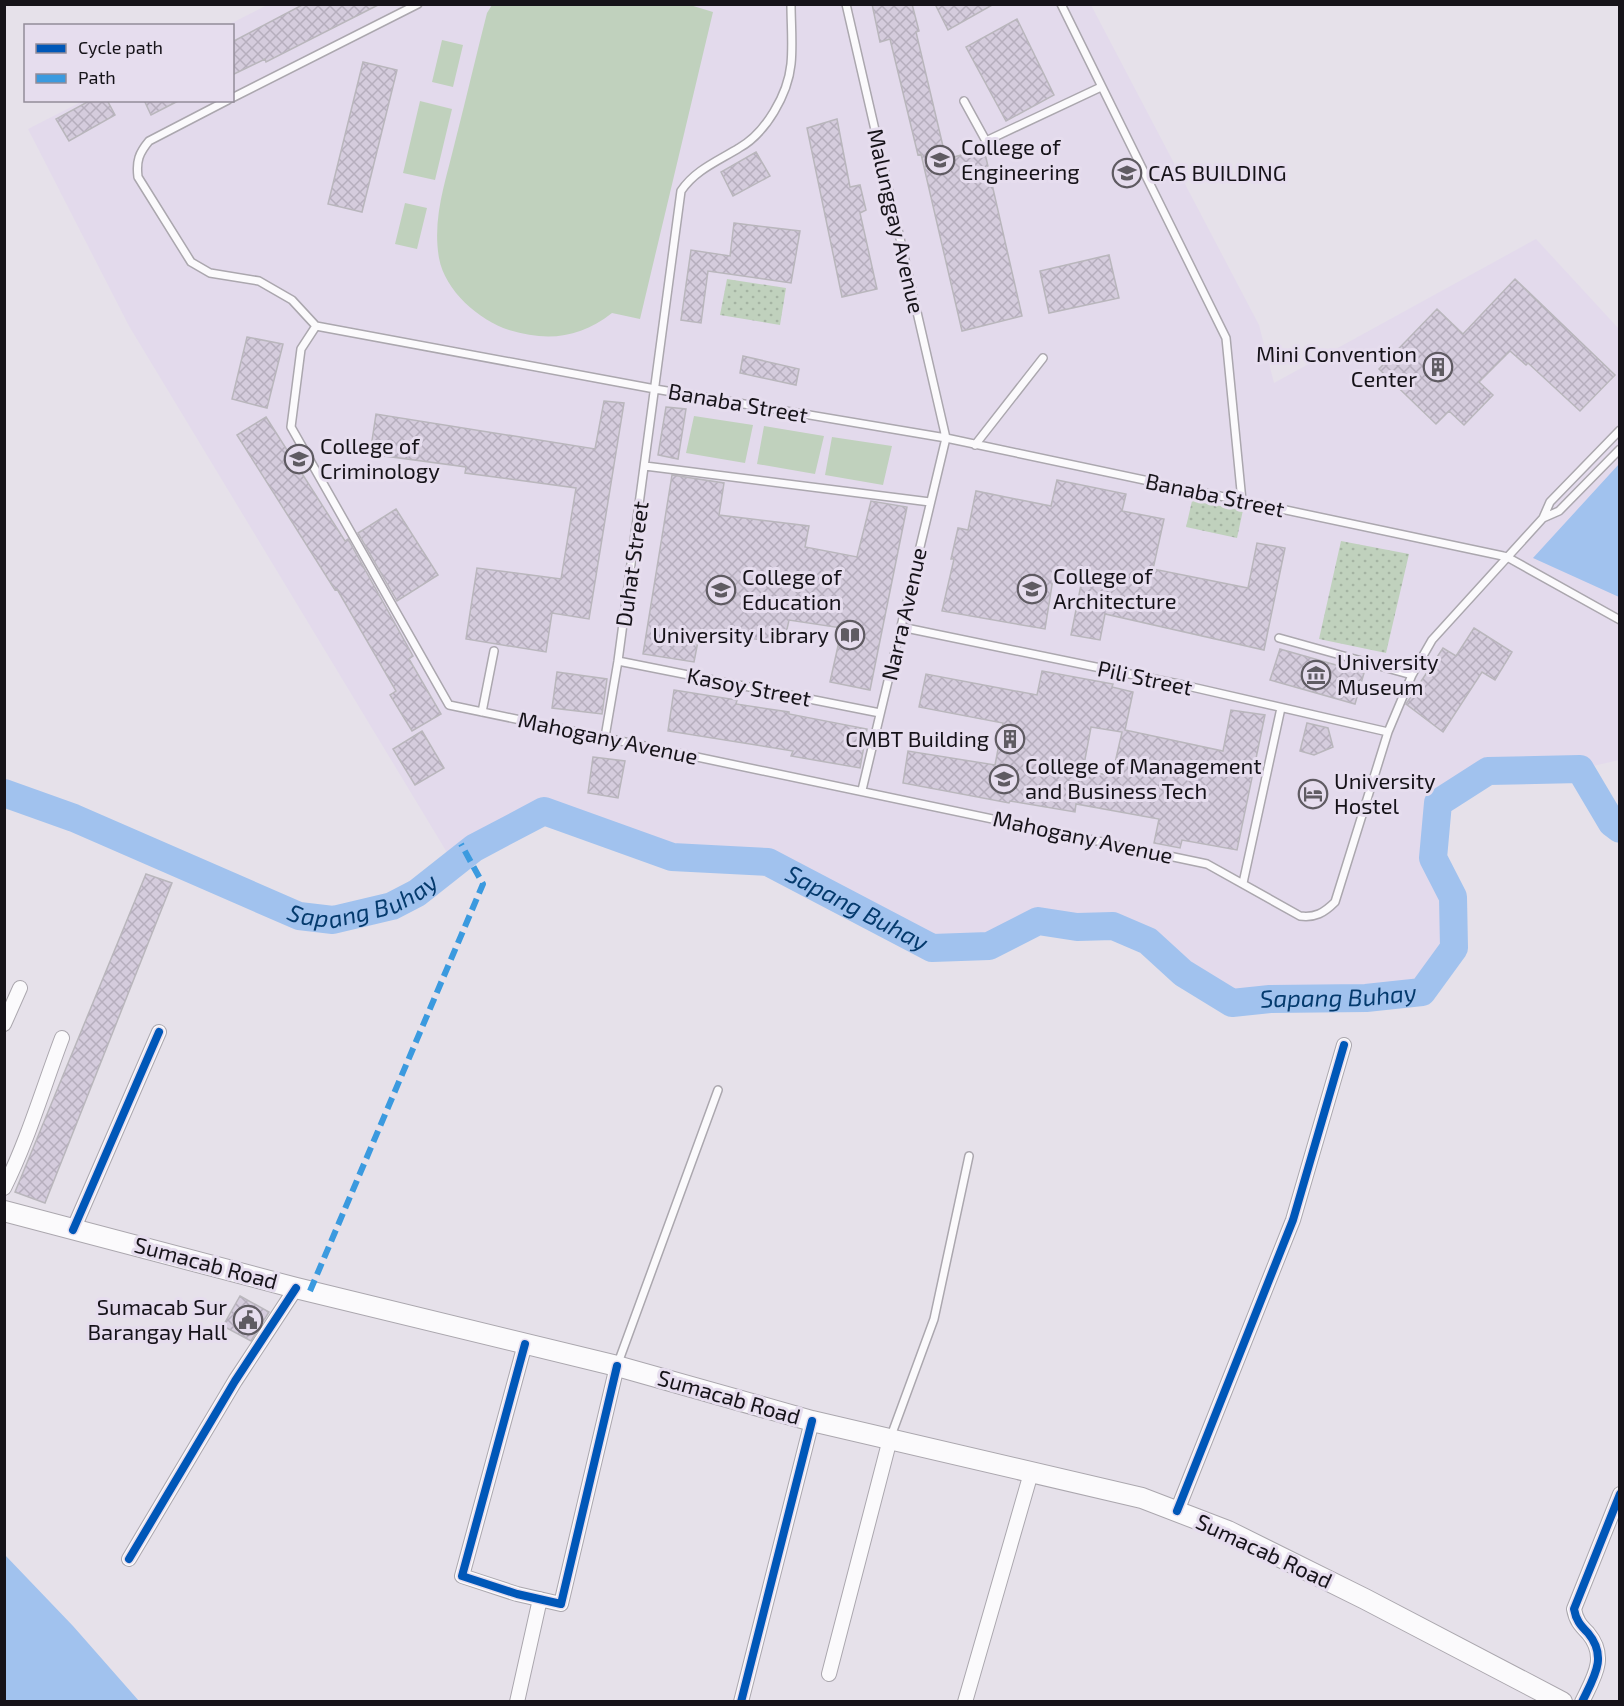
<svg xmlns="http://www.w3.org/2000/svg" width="1624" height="1706" viewBox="0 0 1624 1706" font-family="'Exo 2',sans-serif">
	<defs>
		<pattern id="park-dots" width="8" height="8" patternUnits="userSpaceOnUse" patternTransform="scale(1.5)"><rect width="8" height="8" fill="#c0d1bd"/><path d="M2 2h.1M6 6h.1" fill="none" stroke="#a4b3a2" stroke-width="1.8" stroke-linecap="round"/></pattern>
		<pattern id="building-cross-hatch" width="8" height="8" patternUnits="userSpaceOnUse" patternTransform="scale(1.5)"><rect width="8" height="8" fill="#d5ccdd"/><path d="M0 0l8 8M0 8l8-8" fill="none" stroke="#b6aebd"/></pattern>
	</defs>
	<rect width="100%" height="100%" fill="#e6e1ea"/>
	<!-- built -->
	<path fill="#e3daec" d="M267 5H1091L1259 325 1274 383 1536 239 1619 329V760L1580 769 1488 771 1438 803 1433 858 1453 897 1454 948 1422 992 1366 998 1270 999 1232 1003 1183 973 1148 941 1113 926 1077 927 1038 921 989 946 932 948 768 862 672 857 544 811 474 848 454 864 129 326 28 129 83 101 232 100V26L228 25Z"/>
	<!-- park -->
	<path fill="url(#park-dots)" d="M727 279 786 288 780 325 720 315Z
		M1192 501 1243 510 1237 538 1186 527Z
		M1341 541 1409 554 1386 653 1319 639Z"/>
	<!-- pitch -->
	<path fill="#c0d1bd" d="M690 5 713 12 640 319 612 313C580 338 548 342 509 330 479 320 445 291 439 258 432 218 446 180 455 142 466 99 476 56 487 13L492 5Z
		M442 40 463 45 453 87 432 82Z
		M420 101 452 109 435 180 403 173Z
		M405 203 427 208 417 249 395 244Z
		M694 416 753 425 745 463 686 453Z
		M764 426 824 436 815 474 757 464Z
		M832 437 892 446 883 485 825 475Z"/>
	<!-- water -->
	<path fill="#a1c2ee" d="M1619 464V597L1533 558Z
		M5 1555 73 1626 139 1701H5Z"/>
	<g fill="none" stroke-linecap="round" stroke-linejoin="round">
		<!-- river -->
		<path stroke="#a1c2ee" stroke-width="28" id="s1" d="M4 793 74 818 299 916 333 920 392 906 417 893 474 848 544 811 672 857 768 862 932 948 989 946 1038 921 1077 927 1113 926 1148 941 1183 973 1232 1003 1270 999 1366 998 1422 992 1454 948 1453 897 1433 858 1438 803 1488 771 1580 769 1612 823 1620 829"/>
	</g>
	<!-- building -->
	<path fill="url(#building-cross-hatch)" stroke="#b9b6bc" stroke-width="1.5" fill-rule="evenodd" d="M304 4H380L266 62 265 59 232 75V42Z
		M872 4H912L919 31 916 32 946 159 984 149 1022 316 962 331 921 154 918 155 890 39 880 42Z
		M935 4H994L948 30Z
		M1017 19 1054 95 1006 121 966 47Z
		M363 62 397 70 362 212 328 204Z
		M91 100H107L115 115 69 141 56 119Z
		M144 100H180L151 115Z
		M837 119 850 187 860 185 866 210 860 213 877 289 842 297 807 128Z
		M756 152 770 176 733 196 721 172Z
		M734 223 800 231 791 283 708 271 701 323 681 320 691 250 730 256Z
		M1109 255 1119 298 1049 313 1040 271Z
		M1515 279 1615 375 1580 411 1528 363 1526 365 1510 351 1479 382 1493 395 1464 425 1449 411 1436 424 1379 369 1437 309 1463 334Z
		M247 337 283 344 267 408 232 399Z
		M743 356 799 369 796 385 740 373Z
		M604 401 624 403 589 619 552 613 546 652 466 639 477 568 561 579 576 488 465 473 466 467 370 454 376 414 595 449Z
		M666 407 686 409 678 459 658 455Z
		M266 417 345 541 348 539 413 656 409 659 441 714 412 731 390 695 396 691 337 589 335 590 237 435Z
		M672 475 724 483 719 515 809 526 805 547 857 557 871 501 907 507 870 690 830 682 842 628 789 620 784 643 700 631 694 662 643 654Z
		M1057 480 1126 494 1122 511 1164 519 1153 569 1248 588 1257 543 1285 548 1264 650 1105 614 1100 640 1071 635 1081 585 1053 579 1045 629 942 611 954 559H951L958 528 968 530 976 491 1051 506Z
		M396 509 438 575 397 601 358 533Z
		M1474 628 1512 652 1495 680 1482 672 1443 732 1406 704 1443 648 1456 656Z
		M1280 649 1364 673 1355 704 1270 680Z
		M1042 671 1113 684 1112 687 1133 692 1125 730 1223 751 1231 710 1265 715 1237 850 1182 840 1180 848 1154 843 1159 819 1076 804 1075 812 1010 801 1009 803 903 783 908 751 995 765 1003 723 919 707 926 674 1037 695ZM1091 727 1122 732 1112 776 1083 770Z
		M557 672 607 679 602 714 552 708Z
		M674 690 737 700 736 704 789 712V714L867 729 860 768 791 756 793 751 668 731Z
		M1307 723 1328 728 1333 747 1314 755 1300 751Z
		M422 731 444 768 415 785 393 749Z
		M593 757 625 761 618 798 588 793Z
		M146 874 172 883 45 1203 15 1192Z
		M240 1296 269 1312 251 1341 223 1326Z"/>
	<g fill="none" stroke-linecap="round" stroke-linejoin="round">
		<!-- lane casing -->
		<g stroke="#aba7ae" stroke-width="10">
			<path id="lane" d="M846 4 946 438 862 790
				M1061 4 1226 338 1242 501
				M232 98 418 4
				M228 100 149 141C139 153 136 161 138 177L191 262 210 273 259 281 292 300 316 326
				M964 101 986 141 1101 87
				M1620 430 1550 502 1543 518 1432 640 1412 675 1388 732 1335 902C1324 913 1315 918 1300 916L1207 864 449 705 291 427 301 349 316 326 655 389 946 438 1503 556 1507 557 1620 620
				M975 445 1043 358
				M645 466 930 502
				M1543 518 1559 511 1620 449
				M901 627 1183 685 1388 732
				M1279 638 1412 675
				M618 661 880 713
				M482 712 494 651
				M605 737 618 661 681 191C695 170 718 161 739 148 766 133 788 94 791 64 793 45 791 24 791 4
				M1243 883 1281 708
				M618 1363 718 1090
				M891 1436 934 1319 969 1156"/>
		</g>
		<!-- street casing -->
		<g stroke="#aba7ae" stroke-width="16">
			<path id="street" d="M4 1024 20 988
				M4 1188C28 1140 43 1088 62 1038
				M73 1230 159 1032
				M525 1344 462 1576 517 1594 561 1604 617 1366
				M1177 1511 1293 1220 1344 1045
				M129 1559 235 1381 296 1288
				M829 1674 890 1439
				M517 1702 540 1599
				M741 1702 812 1421
				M965 1702 1031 1473
				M1582 1702C1594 1677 1608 1657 1588 1633 1580 1625 1576 1620 1574 1609L1620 1494"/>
		</g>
		<!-- secondary casing -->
		<g stroke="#aba7ae" stroke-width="22">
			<path id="secondary" d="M4 1211 296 1288 617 1366 812 1421 1142 1498 1228 1531 1365 1599 1562 1702"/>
		</g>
		<!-- lane -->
		<use href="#lane" stroke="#fbfafc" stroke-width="7"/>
		<!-- street -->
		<use href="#street" stroke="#fbfafc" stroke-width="14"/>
		<!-- secondary -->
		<use href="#secondary" stroke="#fbfafc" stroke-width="20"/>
		<!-- quiet -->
		<path stroke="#3b9adf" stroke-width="6" stroke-dasharray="12 6" stroke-linecap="butt" d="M310 1291 483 884 461 844"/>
		<!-- cycleway casing -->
		<g stroke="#e6ddee" stroke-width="11">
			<path id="cycleway" d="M73 1230 159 1032
				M525 1344 462 1576 517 1594 561 1604 617 1366
				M1177 1511 1293 1220 1344 1045
				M129 1559 235 1381 296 1288
				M741 1702 812 1421
				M1582 1702C1594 1677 1608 1657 1588 1633 1580 1625 1576 1620 1574 1609L1620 1494"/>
		</g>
		<!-- cycleway -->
		<use href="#cycleway" stroke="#0057b8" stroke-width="8"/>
	</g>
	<!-- icons -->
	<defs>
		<g id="university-ring" transform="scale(1.5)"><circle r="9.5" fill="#e6ddee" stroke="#5f5b62" stroke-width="1.5"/><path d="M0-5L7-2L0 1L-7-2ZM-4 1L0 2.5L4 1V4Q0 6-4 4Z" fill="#5f5b62"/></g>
		<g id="building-ring" transform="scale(1.5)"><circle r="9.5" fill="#e6ddee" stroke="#5f5b62" stroke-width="1.5"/><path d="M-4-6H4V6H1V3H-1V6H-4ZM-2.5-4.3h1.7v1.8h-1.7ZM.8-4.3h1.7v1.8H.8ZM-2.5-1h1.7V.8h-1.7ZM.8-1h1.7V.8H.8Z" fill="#5f5b62"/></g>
		<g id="library-ring" transform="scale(1.5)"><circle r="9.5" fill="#e6ddee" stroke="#5f5b62" stroke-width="1.5"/><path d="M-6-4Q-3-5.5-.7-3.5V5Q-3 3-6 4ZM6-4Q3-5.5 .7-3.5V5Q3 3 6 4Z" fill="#5f5b62"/></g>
		<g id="museum-ring" transform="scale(1.5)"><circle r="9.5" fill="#e6ddee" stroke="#5f5b62" stroke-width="1.5"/><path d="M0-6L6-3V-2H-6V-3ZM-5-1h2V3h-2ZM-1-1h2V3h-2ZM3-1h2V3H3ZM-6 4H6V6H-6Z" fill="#5f5b62"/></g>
		<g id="hotel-ring" transform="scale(1.5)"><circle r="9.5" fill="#e6ddee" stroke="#5f5b62" stroke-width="1.5"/><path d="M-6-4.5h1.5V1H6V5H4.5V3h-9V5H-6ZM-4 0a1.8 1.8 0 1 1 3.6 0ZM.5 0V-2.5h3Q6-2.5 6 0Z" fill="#5f5b62"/></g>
		<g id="civic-ring" transform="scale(1.5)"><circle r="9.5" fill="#e6ddee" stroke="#5f5b62" stroke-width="1.5"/><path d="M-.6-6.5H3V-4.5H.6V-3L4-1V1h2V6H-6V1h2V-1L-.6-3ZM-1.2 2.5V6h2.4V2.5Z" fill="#5f5b62"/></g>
	</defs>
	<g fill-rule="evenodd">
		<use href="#university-ring" x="940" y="160"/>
		<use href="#university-ring" x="1127" y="173"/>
		<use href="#building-ring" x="1438" y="367"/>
		<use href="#university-ring" x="299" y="459"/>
		<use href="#university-ring" x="1032" y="589"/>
		<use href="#university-ring" x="721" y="590"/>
		<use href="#library-ring" x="850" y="635"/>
		<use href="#museum-ring" x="1316" y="675"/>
		<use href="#building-ring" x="1010" y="739"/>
		<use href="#university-ring" x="1004" y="779"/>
		<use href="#hotel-ring" x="1313" y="794"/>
		<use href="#civic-ring" x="248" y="1320"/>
	</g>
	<g text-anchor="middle" stroke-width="6" stroke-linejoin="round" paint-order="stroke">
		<!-- poi labels -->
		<g font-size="22" fill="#161319" stroke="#e6ddee" text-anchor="start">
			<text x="961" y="155">College of<tspan x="961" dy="25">Engineering</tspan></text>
			<text x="1148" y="181">CAS BUILDING</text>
			<text x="1417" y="362" text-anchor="end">Mini Convention<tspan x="1417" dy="25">Center</tspan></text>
			<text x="320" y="454">College of<tspan x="320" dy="25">Criminology</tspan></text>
			<text x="1053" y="584">College of<tspan x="1053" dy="25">Architecture</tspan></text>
			<text x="742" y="585">College of<tspan x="742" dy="25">Education</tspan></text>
			<text x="829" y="643" text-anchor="end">University Library</text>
			<text x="1337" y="670">University<tspan x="1337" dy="25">Museum</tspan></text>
			<text x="989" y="747" text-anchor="end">CMBT Building</text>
			<text x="1025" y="774">College of Management<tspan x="1025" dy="25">and Business Tech</tspan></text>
			<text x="1334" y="789">University<tspan x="1334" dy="25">Hostel</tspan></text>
			<text x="227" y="1315" text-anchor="end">Sumacab Sur<tspan x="227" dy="25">Barangay Hall</tspan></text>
		</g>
		<!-- street labels -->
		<g font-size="22" fill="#161319" stroke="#e6ddee">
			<text transform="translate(896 221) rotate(77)" y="8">Malunggay Avenue</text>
			<text transform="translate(738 403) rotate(10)" y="8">Banaba Street</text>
			<text transform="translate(1215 495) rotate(12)" y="8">Banaba Street</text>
			<text transform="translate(632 564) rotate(-82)" y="8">Duhat Street</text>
			<text transform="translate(904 614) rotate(-77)" y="8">Narra Avenue</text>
			<text transform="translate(1145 678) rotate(12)" y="8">Pili Street</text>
			<text transform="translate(749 687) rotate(11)" y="8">Kasoy Street</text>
			<text transform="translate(608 738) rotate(12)" y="8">Mahogany Avenue</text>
			<text transform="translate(1083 837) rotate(12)" y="8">Mahogany Avenue</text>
			<text transform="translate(206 1263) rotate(15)" y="8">Sumacab Road</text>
			<text transform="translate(729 1397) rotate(16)" y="8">Sumacab Road</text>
			<text transform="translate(1264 1551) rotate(25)" y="8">Sumacab Road</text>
		</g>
		<!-- water labels -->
		<g font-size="24" font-style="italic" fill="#043a6d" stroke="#e6ddee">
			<text dy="8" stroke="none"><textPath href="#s1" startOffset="387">Sapang Buhay</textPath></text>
			<text dy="8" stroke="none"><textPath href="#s1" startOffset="927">Sapang Buhay</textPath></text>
			<text dy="8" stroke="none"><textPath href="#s1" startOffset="1449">Sapang Buhay</textPath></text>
		</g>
	</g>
	<!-- border -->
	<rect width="1624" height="1706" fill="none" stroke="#161319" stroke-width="12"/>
	<!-- legend -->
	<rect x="24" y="24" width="210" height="78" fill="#e6ddee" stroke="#938c99" stroke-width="1.5"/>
	<rect x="36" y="44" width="30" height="9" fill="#0057b8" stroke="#938c99" stroke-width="1.5"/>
	<text x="78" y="54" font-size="18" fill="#161319">Cycle path</text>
	<rect x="36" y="74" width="30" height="9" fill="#3b9adf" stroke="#938c99" stroke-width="1.5"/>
	<text x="78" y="84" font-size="18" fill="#161319">Path</text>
</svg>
